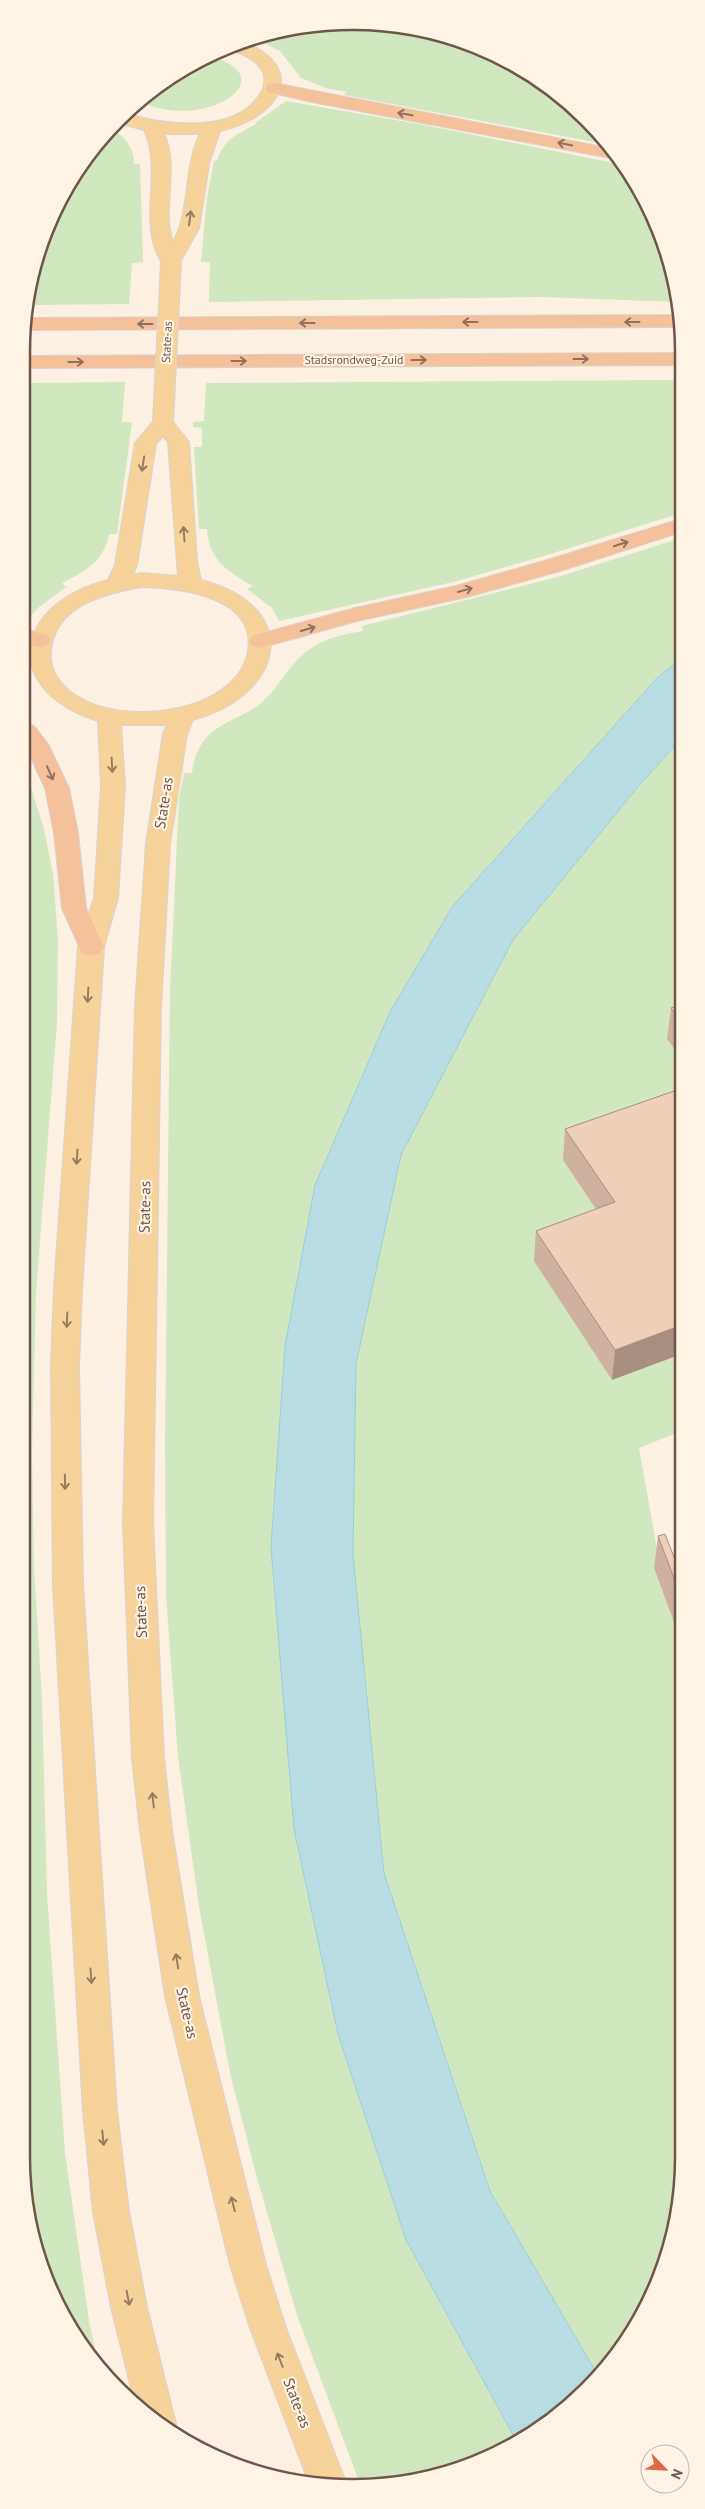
<svg xmlns="http://www.w3.org/2000/svg" width="705" height="2509" viewBox="0 0 705 2509" font-family="'PT Sans',sans-serif">
	<rect width="100%" height="100%" fill="#fbf0e1"/>
	<!-- green -->
	<path fill="#d1e7c0" d="M352 21 417 28 499 56 587 118 605 144 344 95 347 92 326 88 301 78 280 51 254 38 288 28Z
		M207 56C290 75 205 134 139 101L168 77Z
		M286 101 424 125 619 164 650 206 679 302 541 297 209 302 210 262H201L207 198 214 161 217 160C225 138 237 135 256 124L255 123Z
		M110 129C125 136 134 147 134 164H140L143 262 132 263 129 304 28 305C28 265 54 200 78 168 88 154 99 141 110 129Z
		M681 380V513L544 556 453 582 279 621 272 608 247 589 253 586C228 572 209 560 207 529H199L194 447H202V428L193 427V422L204 421 206 383Z
		M125 382 122 422H132L117 534H109C104 562 85 571 62 583L66 587 39 607 26 621 27 383Z
		M681 538 680 659 656 679 452 907 390 1012 315 1185 294 1829 338 2034 406 2240 517 2442 499 2454 439 2476 360 2484 297 2315 257 2178 230 2073 199 1906 178 1757 166 1596 165 1445 170 991 179 799 184 773H192C194 758 198 746 209 735 223 721 246 716 261 703 281 686 290 661 313 647 328 637 346 634 363 631L362 626 558 577Z
		M680 740 679 1432 639 1448 660 1566 654 1568 679 1636 677 2221 639 2322 599 2377 490 2191 384 1873 353 1554 356 1364 401 1155 513 940 637 788Z
		M26 772 44 829 53 874 58 940 57 1022 36 1292 32 1452 34 1568 42 1699 47 1894 65 2153 89 2321 99 2368 46 2283 28 2221 21 2156Z"/>
	<!-- water -->
	<path fill="#b7dde3" stroke="#9dcdd4" d="M680 659V740L637 788 513 940 401 1155 356 1364 353 1554 384 1873 490 2191 599 2377 554 2419 517 2442 406 2240 338 2034 294 1829 271 1547 285 1346 315 1185 390 1012 452 907 656 679Z"/>
	<g fill="none" stroke-linecap="round" stroke-linejoin="round">
		<!-- primary casing -->
		<g stroke="#dad3d0" stroke-width="2">
			<path id="primary" d="M242 41C313 70 276 119 220 131L209 164 199 228 178 266H164C135 225 164 173 144 130L115 122 125 113C163 125 235 135 260 94 265 87 266 76 261 69 253 56 237 54 226 46ZM164 134H200C183 168 191 209 173 242 161 208 180 167 164 134Z
				M163 416 170 418 189 442 197 562 201 580C304 607 285 695 193 720L187 734 170 844 161 1007 153 1523 164 1758 172 1831 199 1996 266 2265 286 2328 347 2485 331 2487 309 2483 250 2328 230 2265 165 1996 140 1831 132 1758 123 1523 135 1007 146 844 163 734 167 725H121L125 787 118 898 104 947 82 1289 79 1366 83 1585 117 2111 129 2212 147 2307 176 2424 173 2433 151 2419 135 2404 111 2307 93 2212 83 2111 53 1585 51 1366 54 1289 78 947 94 898 101 787 98 721C0 690 13 604 108 580L115 565 135 443 156 418ZM163 436 168 442 178 576 142 573 133 575 137 565 156 444ZM142 587C179 588 257 596 248 651 245 671 232 684 215 694 174 719 86 722 57 677 50 666 49 652 53 640 63 603 109 593 142 587Z"/>
		</g>
		<!-- trunk casing -->
		<g stroke="#dad3d0" stroke-width="2">
			<path id="trunk" d="M274 83 608 148 616 159 317 103 268 92 265 88 268 84Z
				M681 315V327L27 330V318Z
				M681 353V365L27 368V356Z
				M681 519V532L560 571 467 597 357 621 260 648 252 646 249 641 252 636 355 608 456 586 544 561Z
				M26 630 48 635 51 640 48 645 40 647 26 644Z
				M26 723 34 726 48 744 69 788 78 833 86 908 104 947 100 953 91 956 82 953 62 908 54 833 45 788 26 747Z"/>
		</g>
		<!-- primary -->
		<use href="#primary" fill="#f7d39b" fill-rule="evenodd"/>
		<!-- trunk -->
		<use href="#trunk" fill="#f5c19a" fill-rule="evenodd"/>
		<!-- primary-bridge casing -->
		<g stroke="#dad3d0" stroke-width="22" stroke-linecap="butt">
			<path id="primary-bridge" d="M163 422 171 262"/>
		</g>
		<!-- primary-bridge -->
		<use href="#primary-bridge" stroke="#f7d39b" stroke-width="20"/>
	</g>
	<!-- wall -->
	<path fill="#ceb1a0" d="M680 1005V1056L667 1039 671 1008Z
		M680 1089 612 1380 534 1261 536 1231 596 1209 563 1160 565 1129Z
		M658 1536 679 1570V1636L654 1568Z"/>
	<!-- shaded-wall -->
	<path fill="#a79082" d="M679 1326V1355L612 1380 615 1350Z"/>
	<!-- building -->
	<path fill="#efceba" stroke="#a79082" d="M680 1005V1019L671 1008Z
		M680 1089 679 1326 615 1350 536 1231 615 1202 565 1129Z
		M665 1534 679 1570V1591L658 1536Z"/>
	<!-- one-way arrows -->
	<defs><path id="oneway-shaft" d="M-6 0H5M1.5-3L5.5 0L1.5 3" fill="none" stroke-width="1.6" stroke-linecap="round" stroke-linejoin="round" transform="scale(1.25)"/></defs>
	<g stroke="#91715d">
		<use href="#oneway-shaft" transform="translate(405 114) rotate(-170)"/>
		<use href="#oneway-shaft" transform="translate(565 144) rotate(-169)"/>
		<use href="#oneway-shaft" transform="translate(470 322) rotate(180)"/>
		<use href="#oneway-shaft" transform="translate(632 322) rotate(180)"/>
		<use href="#oneway-shaft" transform="translate(307 323) rotate(180)"/>
		<use href="#oneway-shaft" transform="translate(145 324) rotate(180)"/>
		<use href="#oneway-shaft" transform="translate(581 359)"/>
		<use href="#oneway-shaft" transform="translate(419 360)"/>
		<use href="#oneway-shaft" transform="translate(239 361)"/>
		<use href="#oneway-shaft" transform="translate(76 362)"/>
		<use href="#oneway-shaft" transform="translate(621 544) rotate(-18)"/>
		<use href="#oneway-shaft" transform="translate(465 590) rotate(-15)"/>
		<use href="#oneway-shaft" transform="translate(308 629) rotate(-16)"/>
		<use href="#oneway-shaft" transform="translate(50 773) rotate(66)"/>
	</g>
	<g stroke="#987c62">
		<use href="#oneway-shaft" transform="translate(190 218) rotate(-82)"/>
		<use href="#oneway-shaft" transform="translate(143 464) rotate(99)"/>
		<use href="#oneway-shaft" transform="translate(184 534) rotate(-94)"/>
		<use href="#oneway-shaft" transform="translate(112 765) rotate(87)"/>
		<use href="#oneway-shaft" transform="translate(88 995) rotate(93)"/>
		<use href="#oneway-shaft" transform="translate(77 1157) rotate(94)"/>
		<use href="#oneway-shaft" transform="translate(67 1320) rotate(92)"/>
		<use href="#oneway-shaft" transform="translate(65 1482) rotate(89)"/>
		<use href="#oneway-shaft" transform="translate(153 1800) rotate(-96)"/>
		<use href="#oneway-shaft" transform="translate(177 1961) rotate(-99)"/>
		<use href="#oneway-shaft" transform="translate(91 1976) rotate(86)"/>
		<use href="#oneway-shaft" transform="translate(103 2138) rotate(84)"/>
		<use href="#oneway-shaft" transform="translate(233 2204) rotate(-104)"/>
		<use href="#oneway-shaft" transform="translate(128 2298) rotate(79)"/>
		<use href="#oneway-shaft" transform="translate(280 2360) rotate(-111)"/>
	</g>
	<g text-anchor="middle" stroke-width="4" stroke-linejoin="round" paint-order="stroke">
		<!-- far-street labels -->
		<g font-size="12" fill="#705649" stroke="#fef4e6">
			<text transform="translate(167 342) rotate(-87)" y="4">State-as</text>
			<text x="354" y="364">Stadsrondweg-Zuid</text>
		</g>
		<!-- street labels -->
		<g font-size="15" fill="#705649" stroke="#fef4e6">
			<text transform="translate(164 803) rotate(-81)" y="5">State-as</text>
			<text transform="translate(145 1207) rotate(-89)" y="5">State-as</text>
			<text transform="translate(141 1612) rotate(-92)" y="5">State-as</text>
			<text transform="translate(187 2013) rotate(77)" y="5">State-as</text>
			<text transform="translate(297 2403) rotate(69)" y="5">State-as</text>
		</g>
	</g>
	<!-- crop -->
	<path d="M0 0H705V2509H0ZM352 30H353A322 322 0 0 1 675 352V2157A322 322 0 0 1 353 2479H352A322 322 0 0 1 30 2157V352A322 322 0 0 1 352 30Z" fill="#fef4e6" fill-rule="evenodd"/>
	<path fill="none" stroke="#705649" stroke-width="2.5" d="M352 30H353A322 322 0 0 1 675 352V2157A322 322 0 0 1 353 2479H352A322 322 0 0 1 30 2157V352A322 322 0 0 1 352 30Z"/>
	<!-- north arrow -->
	<g transform="translate(665 2469) rotate(114)"><circle r="24" fill="#fef4e6" stroke="#c5b5a7"/>
	<path d="M0-4L9 19L0 12L-9 19Z" fill="#e0694a"/>
	<text y="-8" font-size="14" font-weight="bold" text-anchor="middle" fill="#705649">N</text>
	</g>
</svg>
